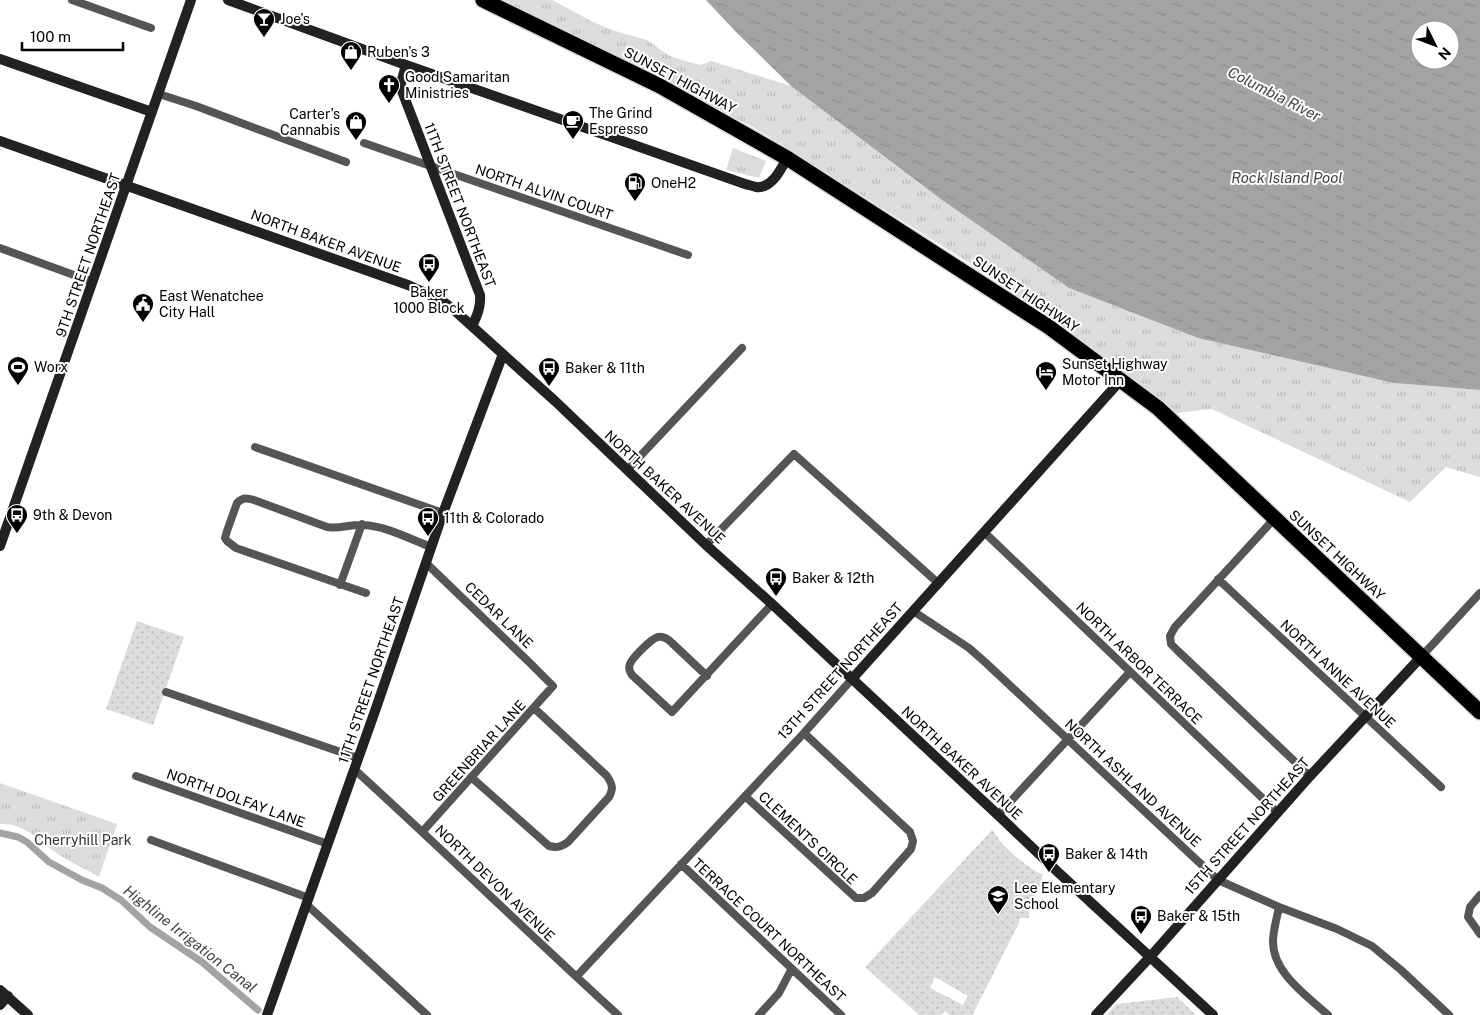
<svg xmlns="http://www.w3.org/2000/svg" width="1480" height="1015" viewBox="0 0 1480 1015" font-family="'Public Sans',sans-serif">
	<defs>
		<pattern id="grass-dots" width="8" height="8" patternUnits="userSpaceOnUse" patternTransform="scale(1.25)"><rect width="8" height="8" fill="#dcdcdc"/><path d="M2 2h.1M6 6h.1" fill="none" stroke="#bbb" stroke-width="1.8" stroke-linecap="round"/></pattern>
		<pattern id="park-tufts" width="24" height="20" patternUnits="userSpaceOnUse" patternTransform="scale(1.25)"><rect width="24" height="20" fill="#dcdcdc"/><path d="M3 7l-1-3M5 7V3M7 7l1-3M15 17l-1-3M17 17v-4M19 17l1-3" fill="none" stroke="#bbb"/></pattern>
		<pattern id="water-ripples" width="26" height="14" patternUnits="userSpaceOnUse" patternTransform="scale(1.25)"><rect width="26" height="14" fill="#a3a3a3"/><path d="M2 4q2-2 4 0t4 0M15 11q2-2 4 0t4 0" fill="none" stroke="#8b8b8b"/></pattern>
	</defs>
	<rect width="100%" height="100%" fill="#fff"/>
	<!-- grass -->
	<path fill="url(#grass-dots)" fill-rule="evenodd" d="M137 621 184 637 153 725 106 709Z
		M992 830C996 834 998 839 1002 843 1008 851 1034 873 1043 874L1041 883 1030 905 1029 918H1020L1019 923 973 1014 974 1015H950L945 1011 941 1015H919L865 967ZM935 977 968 996 963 1005 930 988Z
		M1177 997 1196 1015H1106L1117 1004Z"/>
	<!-- park -->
	<path fill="url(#park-tufts)" d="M501 0H552L593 22 612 30 647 40 668 55 678 59 701 65 711 61 791 86 942 200 1069 288 1198 338 1394 383 1480 390V477L1446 467 1410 502 1212 409 1176 413 982 271 755 128Z
		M733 148 766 161 759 178 726 170Z
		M0 783 117 824 99 877C87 869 73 864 61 856 39 843 28 823 0 824Z"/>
	<!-- water -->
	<path fill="url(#water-ripples)" fill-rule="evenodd" d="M706 0H1480V390L1394 383 1198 338 1069 288 942 200 791 86 735 31ZM1420 30H1450V60H1420Z"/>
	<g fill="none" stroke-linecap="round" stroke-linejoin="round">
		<!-- canal -->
		<path stroke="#a3a3a3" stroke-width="7" d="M0 833 18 837 27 842 49 862 82 880 102 888 121 900 150 927 202 962 258 1010"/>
		<!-- highway casing -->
		<g stroke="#dbdbdb" stroke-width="18">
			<path id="highway" d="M483 0 660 86 787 158 1049 327 1158 408 1480 712"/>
		</g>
		<!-- street -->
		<path stroke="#555" stroke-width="8" d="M72 0 151 28
			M159 94 196 106 346 162
			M364 143 688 255
			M0 248 93 282
			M255 447 443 513
			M627 470 742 348
			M1275 518 1175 627 1170 636 1171 644 1178 651 1310 776
			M984 532 1277 812
			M706 545 794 454 938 583
			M1218 579 1441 787
			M340 585 362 524
			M366 593 236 548 227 541 225 538 227 531 237 503C243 497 247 498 254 500L327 527C339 529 351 524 363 525 386 526 410 539 431 547
			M913 611 969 648 986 663 1218 880 1279 907 1337 929 1372 946 1401 970 1449 1015
			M1421 657 1480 593
			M707 676 672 643C668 639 664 636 658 637 652 638 632 658 630 664 628 668 630 672 632 675L672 712 772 604
			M166 692 358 758
			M354 769C443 850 529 934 618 1015
			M136 776 328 844
			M471 777 549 846C557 848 561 847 568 842L609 797C614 788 612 784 607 776L534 708
			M745 796 856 898H864L872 893 911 849 913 841 910 832 804 733
			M998 815 1130 672
			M423 831 553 686 531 664 426 563
			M151 840 309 898
			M681 864 841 1015
			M1480 895 1470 907 1468 917 1480 934
			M306 904 427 1015
			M1279 907C1277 918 1273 930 1273 942 1273 973 1307 996 1328 1015
			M577 976 804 733 852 679
			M759 1015 779 993 791 970"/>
		<!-- secondary -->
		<path stroke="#222" stroke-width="10" d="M228 0 406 65 745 184C748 185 753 186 756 187 772 189 781 169 787 158
			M0 59 152 112
			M406 65 401 83 402 91 480 295C481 307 477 316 472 326
			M0 141 408 285 441 300 454 310 555 401 706 545 772 604 998 815 1058 872 1213 1015
			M0 546 191 0
			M852 679 1121 380
			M0 990 28 1015
			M0 1005 8 996
			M267 1015 375 711 443 513 503 354
			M1096 1015 1150 957 1310 776 1421 657"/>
		<!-- highway -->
		<use href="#highway" stroke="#000" stroke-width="15"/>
	</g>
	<!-- icons -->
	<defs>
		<g id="bar-pin" transform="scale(1.125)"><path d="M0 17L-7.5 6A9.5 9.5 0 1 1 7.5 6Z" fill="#000" stroke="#fff"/><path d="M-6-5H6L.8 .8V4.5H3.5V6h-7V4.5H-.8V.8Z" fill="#fff"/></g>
		<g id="shop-pin" transform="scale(1.125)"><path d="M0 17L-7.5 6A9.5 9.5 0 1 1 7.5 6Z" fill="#000" stroke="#fff"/><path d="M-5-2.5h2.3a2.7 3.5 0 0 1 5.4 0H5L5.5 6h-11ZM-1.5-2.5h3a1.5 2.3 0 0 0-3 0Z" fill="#fff"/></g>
		<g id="church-pin" transform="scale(1.125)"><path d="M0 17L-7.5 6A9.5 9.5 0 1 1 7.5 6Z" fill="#000" stroke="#fff"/><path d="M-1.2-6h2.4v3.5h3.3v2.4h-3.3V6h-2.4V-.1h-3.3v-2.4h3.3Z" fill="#fff"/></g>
		<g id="cafe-pin" transform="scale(1.125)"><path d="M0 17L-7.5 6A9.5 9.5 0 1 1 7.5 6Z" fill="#000" stroke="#fff"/><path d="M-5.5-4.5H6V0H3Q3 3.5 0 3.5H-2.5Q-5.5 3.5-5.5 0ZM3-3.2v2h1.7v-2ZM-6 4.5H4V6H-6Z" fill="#fff"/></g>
		<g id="fuel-pin" transform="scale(1.125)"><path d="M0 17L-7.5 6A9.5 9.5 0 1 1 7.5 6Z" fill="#000" stroke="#fff"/><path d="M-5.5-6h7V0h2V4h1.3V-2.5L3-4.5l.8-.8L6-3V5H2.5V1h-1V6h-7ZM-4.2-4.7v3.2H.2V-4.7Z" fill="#fff"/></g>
		<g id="bus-pin" transform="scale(1.125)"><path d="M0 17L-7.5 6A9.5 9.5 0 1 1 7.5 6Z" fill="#000" stroke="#fff"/><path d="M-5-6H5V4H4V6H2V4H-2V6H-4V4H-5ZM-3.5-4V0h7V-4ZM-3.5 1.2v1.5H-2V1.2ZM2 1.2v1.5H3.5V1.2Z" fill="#fff"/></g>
		<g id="civic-pin" transform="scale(1.125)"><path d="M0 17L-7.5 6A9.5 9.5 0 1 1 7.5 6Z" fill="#000" stroke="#fff"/><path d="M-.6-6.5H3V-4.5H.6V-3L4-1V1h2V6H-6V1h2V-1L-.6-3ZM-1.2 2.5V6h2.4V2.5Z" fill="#fff"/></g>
		<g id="stadium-pin" transform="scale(1.125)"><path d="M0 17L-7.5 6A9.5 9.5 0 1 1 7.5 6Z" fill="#000" stroke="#fff"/><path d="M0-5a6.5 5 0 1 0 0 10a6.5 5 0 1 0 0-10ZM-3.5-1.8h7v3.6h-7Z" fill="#fff"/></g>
		<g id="hotel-pin" transform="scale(1.125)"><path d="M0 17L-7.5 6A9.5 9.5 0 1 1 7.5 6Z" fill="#000" stroke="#fff"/><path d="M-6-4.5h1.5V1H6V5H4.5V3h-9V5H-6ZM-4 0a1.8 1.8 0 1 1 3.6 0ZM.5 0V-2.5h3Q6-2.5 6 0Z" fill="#fff"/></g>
		<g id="school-pin" transform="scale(1.125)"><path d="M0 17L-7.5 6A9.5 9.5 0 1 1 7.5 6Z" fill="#000" stroke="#fff"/><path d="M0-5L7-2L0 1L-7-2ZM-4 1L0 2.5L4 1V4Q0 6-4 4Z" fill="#fff"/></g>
	</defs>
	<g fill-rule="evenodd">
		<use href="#bar-pin" x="264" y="19"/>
		<use href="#shop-pin" x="351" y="52"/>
		<use href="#church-pin" x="389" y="85"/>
		<use href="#cafe-pin" x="573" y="121"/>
		<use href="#shop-pin" x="356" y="122"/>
		<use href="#fuel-pin" x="635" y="183"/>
		<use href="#bus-pin" x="429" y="264"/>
		<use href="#civic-pin" x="143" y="304"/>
		<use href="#stadium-pin" x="18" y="367"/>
		<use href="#bus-pin" x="549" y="368"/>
		<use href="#hotel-pin" x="1046" y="372"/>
		<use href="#bus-pin" x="17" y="515"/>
		<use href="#bus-pin" x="428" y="518"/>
		<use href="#bus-pin" x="776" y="578"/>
		<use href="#bus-pin" x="1049" y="854"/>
		<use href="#school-pin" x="998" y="896"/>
		<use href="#bus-pin" x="1141" y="916"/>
	</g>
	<g text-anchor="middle" stroke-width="4" stroke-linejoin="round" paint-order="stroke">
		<!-- poi labels -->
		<g font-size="14" fill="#000" stroke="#fff" text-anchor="start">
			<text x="280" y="24">Joe's</text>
			<text x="367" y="57">Ruben's 3</text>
			<text x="405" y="82">Good Samaritan<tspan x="405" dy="16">Ministries</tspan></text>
			<text x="589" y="118">The Grind<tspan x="589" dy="16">Espresso</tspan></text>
			<text x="340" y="119" text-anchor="end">Carter's<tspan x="340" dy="16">Cannabis</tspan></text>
			<text x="651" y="188">OneH2</text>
			<text x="429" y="297" text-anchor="middle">Baker<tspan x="429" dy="16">1000 Block</tspan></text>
			<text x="159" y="301">East Wenatchee<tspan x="159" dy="16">City Hall</tspan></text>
			<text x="1062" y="369">Sunset Highway<tspan x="1062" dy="16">Motor Inn</tspan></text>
			<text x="34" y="372">Worx</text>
			<text x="565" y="373">Baker &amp; 11th</text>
			<text x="33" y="520">9th &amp; Devon</text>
			<text x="444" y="523">11th &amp; Colorado</text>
			<text x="792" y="583">Baker &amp; 12th</text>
			<text x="1065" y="859">Baker &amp; 14th</text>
			<text x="1014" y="893">Lee Elementary<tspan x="1014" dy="16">School</tspan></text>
			<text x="1157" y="921">Baker &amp; 15th</text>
		</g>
		<!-- street labels -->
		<g font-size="14" fill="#000" stroke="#fff">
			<text transform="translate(680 80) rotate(28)" y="5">SUNSET HIGHWAY</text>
			<text transform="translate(544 192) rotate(19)" y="5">NORTH ALVIN COURT</text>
			<text transform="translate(460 205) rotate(69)" y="5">11TH STREET NORTHEAST</text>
			<text transform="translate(326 241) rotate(20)" y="5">NORTH BAKER AVENUE</text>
			<text transform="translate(88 255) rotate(-71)" y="5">9TH STREET NORTHEAST</text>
			<text transform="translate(1026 294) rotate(34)" y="5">SUNSET HIGHWAY</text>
			<text transform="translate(665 487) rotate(43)" y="5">NORTH BAKER AVENUE</text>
			<text transform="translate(1337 555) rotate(43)" y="5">SUNSET HIGHWAY</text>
			<text transform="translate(499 615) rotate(44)" y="5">CEDAR LANE</text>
			<text transform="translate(1139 663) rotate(44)" y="5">NORTH ARBOR TERRACE</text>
			<text transform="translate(840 671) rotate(-48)" y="5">13TH STREET NORTHEAST</text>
			<text transform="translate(1338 674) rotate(43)" y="5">NORTH ANNE AVENUE</text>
			<text transform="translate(371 680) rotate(-71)" y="5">11TH STREET NORTHEAST</text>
			<text transform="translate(479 751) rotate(-48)" y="5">GREENBRIAR LANE</text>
			<text transform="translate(962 763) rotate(43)" y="5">NORTH BAKER AVENUE</text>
			<text transform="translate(1133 783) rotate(43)" y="5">NORTH ASHLAND AVENUE</text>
			<text transform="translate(236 798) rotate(20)" y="5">NORTH DOLFAY LANE</text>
			<text transform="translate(1247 826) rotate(-48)" y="5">15TH STREET NORTHEAST</text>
			<text transform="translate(808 838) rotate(43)" y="5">CLEMENTS CIRCLE</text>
			<text transform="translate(495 883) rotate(44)" y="5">NORTH DEVON AVENUE</text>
			<text transform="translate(769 930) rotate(43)" y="5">TERRACE COURT NORTHEAST</text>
		</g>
		<!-- park labels -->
		<g font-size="14" fill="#333" stroke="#fff">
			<text x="83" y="845">Cherryhill Park</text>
		</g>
		<!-- water labels -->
		<g font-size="15" font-style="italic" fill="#444" stroke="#fff">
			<text transform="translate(1274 94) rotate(27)" y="5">Columbia River</text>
			<text x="1287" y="183">Rock Island Pool</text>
			<text transform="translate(190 939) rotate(38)" y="5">Highline Irrigation Canal</text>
		</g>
	</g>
	<!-- north arrow -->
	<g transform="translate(1435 45) rotate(132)"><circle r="24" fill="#ffffff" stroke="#999999"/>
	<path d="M0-4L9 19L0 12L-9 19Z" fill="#000000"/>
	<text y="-8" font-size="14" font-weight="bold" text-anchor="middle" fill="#000000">N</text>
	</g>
	<!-- scale -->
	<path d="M22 42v8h101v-8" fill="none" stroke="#000000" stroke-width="2.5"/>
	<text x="30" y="42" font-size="15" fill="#000000" stroke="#ffffff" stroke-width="4" paint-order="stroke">100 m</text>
</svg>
